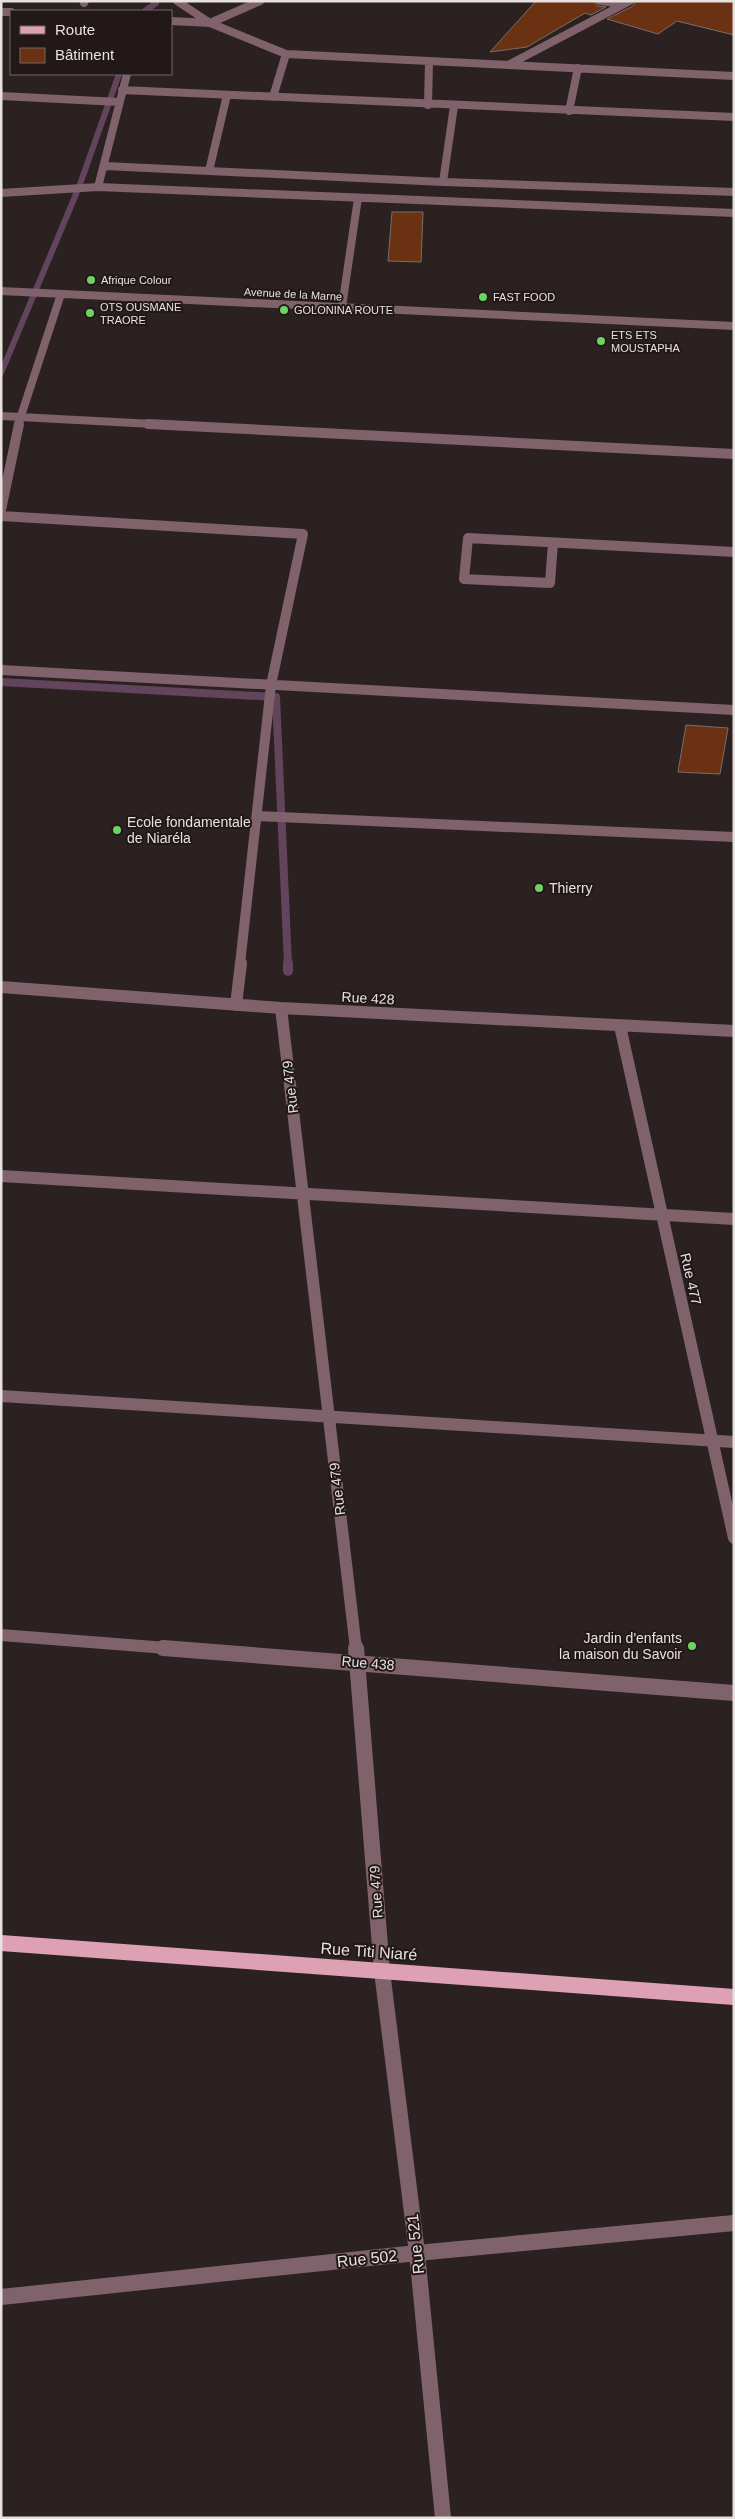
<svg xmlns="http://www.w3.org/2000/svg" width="735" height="2519" viewBox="0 0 735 2519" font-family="Arial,sans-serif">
	<rect width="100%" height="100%" fill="#2b2121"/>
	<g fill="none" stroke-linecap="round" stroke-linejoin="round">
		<!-- stream-far2 -->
		<path stroke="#62445c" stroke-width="6" d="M145 11 156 3 153 1
			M1 373 79 187 119 74"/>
		<!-- stream-far1 -->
		<path stroke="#62445c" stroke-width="8" d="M1 682 276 697 288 964"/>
		<!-- stream -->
		<path stroke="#62445c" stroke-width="10" d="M288 963V971"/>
	</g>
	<!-- building -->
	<path fill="#6a3113" stroke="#796e6a" d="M536 1H594L597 6 606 7 591 15 585 13 527 47 490 52Z
		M636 1H734V35L677 21 658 34 607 19 633 6Z
		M392 212H423L421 262 388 261Z
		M686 725 728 728 720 774 678 772Z"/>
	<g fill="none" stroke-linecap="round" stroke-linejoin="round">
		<!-- minor-far3 -->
		<path stroke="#80626c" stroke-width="8" d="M177 1 210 23 286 54 734 76
			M600 1 624 4
			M84 3 85 1
			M1 12H11
			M171 21 210 23 260 1
			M510 64 630 1
			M122 90 734 117
			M1 96 119 102
			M273 97 286 54
			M428 105 429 62
			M569 111 578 68
			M105 166 443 182 734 192
			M209 171 227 95
			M443 182 454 106
			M98 187 127 74
			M1 193 98 187 734 213
			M1 291 734 326
			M342 307 358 198
			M1 416 172 425
			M18 425 61 294"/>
		<!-- minor-far2 -->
		<path stroke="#80626c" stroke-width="10" d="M148 424 734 454
			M1 510 19 424
			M1 516 303 534 271 685 240 964
			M553 543 550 583 464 579 468 538 734 552
			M1 670 734 710
			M257 816 734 837"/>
		<!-- minor-far1 -->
		<path stroke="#80626c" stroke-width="12" d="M1 987 281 1008 734 1031
			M236 1005 241 963
			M281 1008 356 1649
			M620 1026 734 1538
			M1 1176 734 1219
			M1 1396 734 1442
			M1 1635 179 1649"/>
		<!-- minor -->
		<path stroke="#80626c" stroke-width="16" d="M163 1648 734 1693
			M356 1648 382 1971 417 2253 443 2518
			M1 2297 417 2253 734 2223"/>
		<!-- major -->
		<path stroke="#dea0b4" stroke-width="16" d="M1 1943 734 1997"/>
	</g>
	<!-- markers -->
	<g fill="#6dd361" stroke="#211817" stroke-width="2">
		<circle cx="91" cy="280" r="5"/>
		<circle cx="483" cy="297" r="5"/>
		<circle cx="284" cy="310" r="5"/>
		<circle cx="90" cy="313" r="5"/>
		<circle cx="601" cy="341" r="5"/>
		<circle cx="117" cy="830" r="5"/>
		<circle cx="539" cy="888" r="5"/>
		<circle cx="692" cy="1646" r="5"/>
	</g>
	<g text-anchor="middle" stroke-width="4" stroke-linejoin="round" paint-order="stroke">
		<!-- far-poi labels -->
		<g font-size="11" fill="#e7e1e0" stroke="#211817" text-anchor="start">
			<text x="101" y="284">Afrique Colour</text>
			<text x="493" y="301">FAST FOOD</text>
			<text x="100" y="311">OTS OUSMANE<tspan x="100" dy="13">TRAORE</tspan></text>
			<text x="294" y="314">GOLONINA ROUTE</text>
			<text x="611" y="339">ETS ETS<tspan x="611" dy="13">MOUSTAPHA</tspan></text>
		</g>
		<!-- far-street labels -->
		<g font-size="11" fill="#e7e1e0" stroke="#211817">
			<text transform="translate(293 294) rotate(3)" y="4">Avenue de la Marne</text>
		</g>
		<!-- poi labels -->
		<g font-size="14" fill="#e7e1e0" stroke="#211817" text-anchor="start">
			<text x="127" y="827">Ecole fondamentale<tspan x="127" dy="16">de Niaréla</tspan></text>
			<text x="549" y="893">Thierry</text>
			<text x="682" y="1643" text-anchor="end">Jardin d'enfants<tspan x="682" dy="16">la maison du Savoir</tspan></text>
		</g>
		<!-- street labels -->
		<g font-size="14" fill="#e7e1e0" stroke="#211817">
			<text transform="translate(368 998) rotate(3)" y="5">Rue 428</text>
			<text transform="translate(290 1087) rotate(-97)" y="5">Rue 479</text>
			<text transform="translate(691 1279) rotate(77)" y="5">Rue 477</text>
			<text transform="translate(337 1489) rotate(-97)" y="5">Rue 479</text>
			<text transform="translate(368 1663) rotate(5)" y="5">Rue 438</text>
			<text transform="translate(376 1892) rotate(-94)" y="5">Rue 479</text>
		</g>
		<!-- near-street labels -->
		<g font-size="16" fill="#e7e1e0" stroke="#211817">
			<text transform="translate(369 1951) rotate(4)" y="6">Rue Titi Niaré</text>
			<text transform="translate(415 2244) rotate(-96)" y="6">Rue 521</text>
			<text transform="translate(367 2258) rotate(-6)" y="6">Rue 502</text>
		</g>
	</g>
	<!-- border -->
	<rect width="735" height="2519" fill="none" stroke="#e7e1e0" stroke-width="5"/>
	<!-- legend -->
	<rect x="10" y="10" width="162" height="65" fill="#211817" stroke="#706867"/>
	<rect x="20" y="26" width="25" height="8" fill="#dea0b4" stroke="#706867"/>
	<text x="55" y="35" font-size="15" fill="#e7e1e0">Route</text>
	<rect x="20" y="48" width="25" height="15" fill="#6a3113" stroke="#706867"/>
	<text x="55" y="60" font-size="15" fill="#e7e1e0">Bâtiment</text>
</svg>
